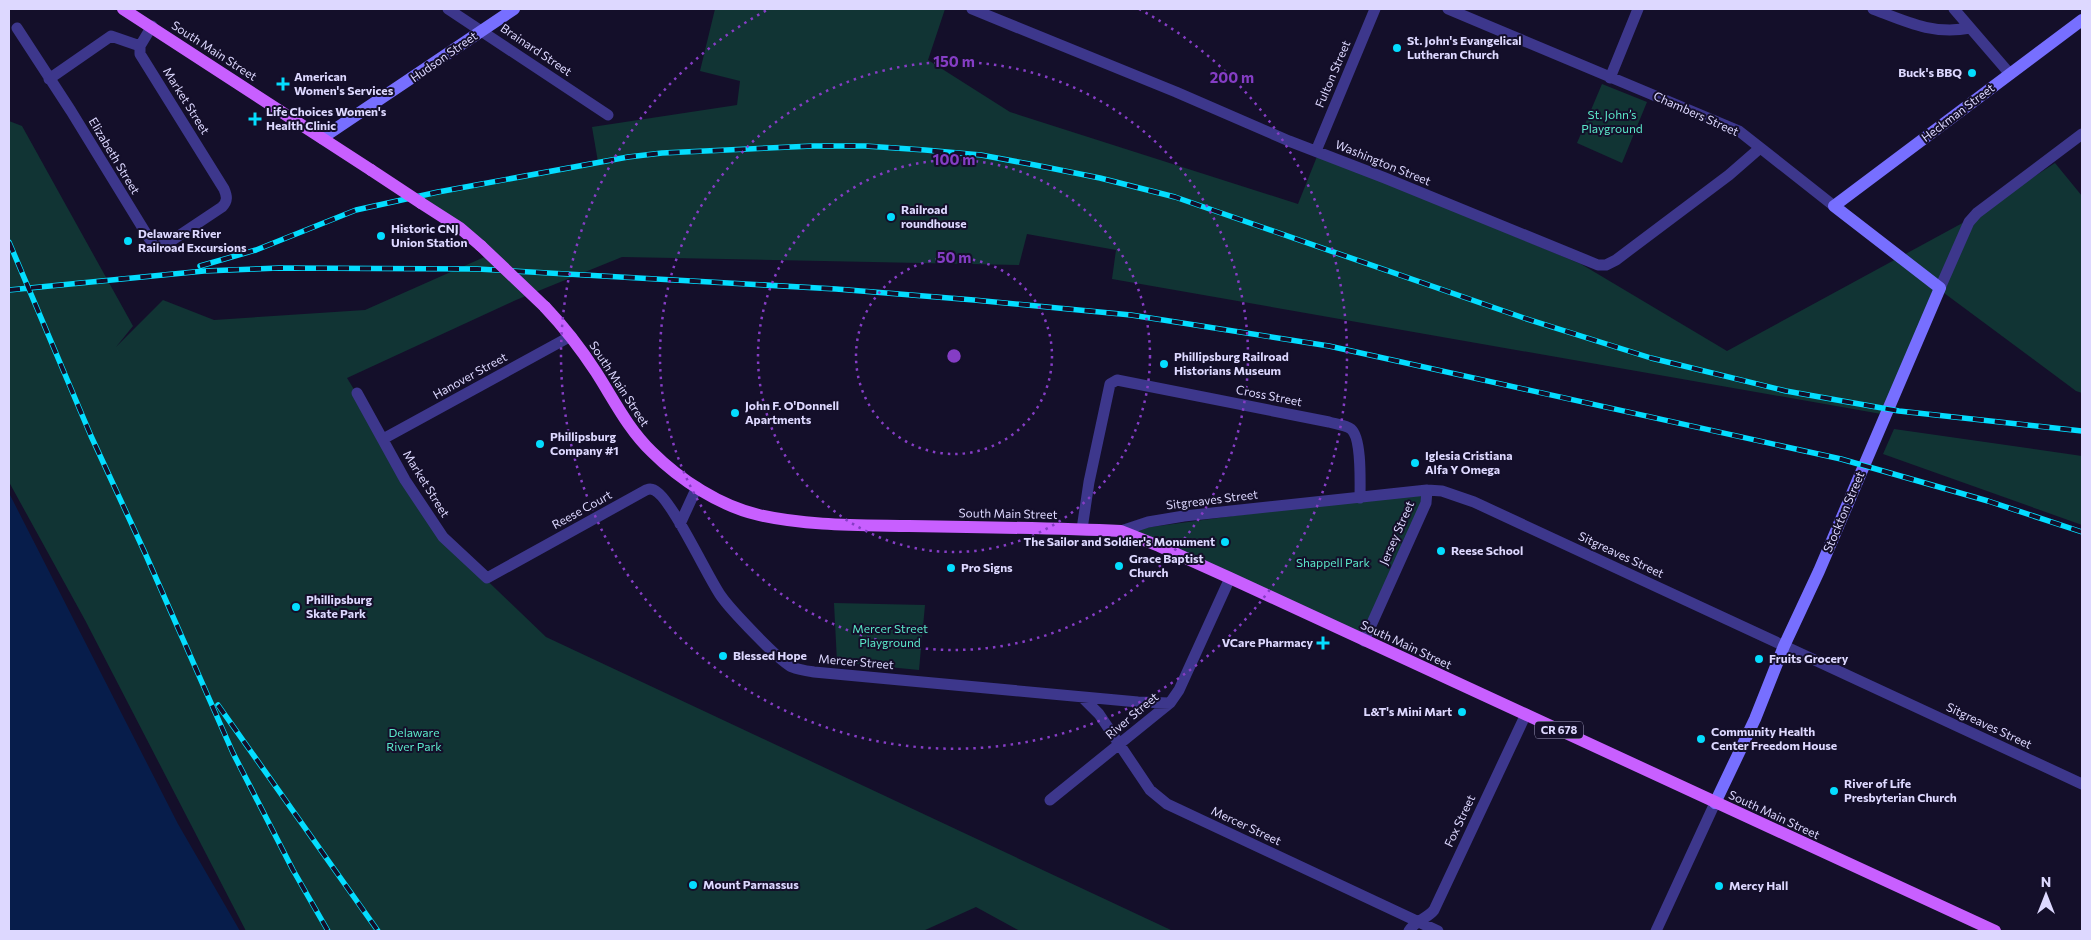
<svg xmlns="http://www.w3.org/2000/svg" width="2091" height="940" viewBox="0 0 2091 940" font-family="Commissioner,sans-serif">
	<rect width="100%" height="100%" fill="#140f2a"/>
	<!-- green -->
	<path fill="#113434" d="M715 9H945L928 60 1010 112 1298 204 1318 154 1581 264 1727 351 1968 220 2055 163 2082 196V393L2076 391 1940 290 1887 415 1112 279 1116 250 1027 234 1019 265 622 257 516 300 347 378 449 544 546 637 1173 931H1020L976 907 923 931H246L85 620 9 482V121L22 126 133 326 116 347 163 300 214 320 365 310 489 255 420 197 598 162 592 127 737 105 740 81 700 71Z
		M1602 84 1647 102 1622 163 1577 143Z
		M1894 429 2082 456V525L1883 454Z
		M1427 490 1364 641 1121 531Z
		M834 603 925 605 919 670 837 662Z"/>
	<!-- water -->
	<path fill="#071d4b" d="M9 493 178 824 240 931H9Z"/>
	<g fill="none" stroke-linecap="round" stroke-linejoin="round">
		<!-- street -->
		<path stroke="#3d378c" stroke-width="11" d="M448 9 608 115
			M972 9 1176 92 1289 141 1385 178 1598 265H1606L1616 260 1729 175 1760 148
			M1448 9 1739 131 1834 206
			M1873 9C1907 22 1933 35 1970 28
			M1954 9 2010 74
			M17 28 71 111 155 248 168 243 222 207C228 201 227 196 224 189L140 54V46L152 26
			M1610 78 1638 9
			M49 79 111 36 140 46
			M1316 151 1375 9
			M1940 288 1969 222 1977 213 2082 134
			M357 393 405 480 443 537 487 578 646 490C649 489 650 488 654 490 671 497 707 576 721 596 730 609 779 661 792 667 799 670 807 671 814 672L1138 702 1170 703
			M383 439 571 336
			M680 524 697 487
			M1082 529 1089 482 1110 384 1117 380 1329 422C1336 424 1346 425 1351 429 1362 438 1360 484 1360 498
			M1121 531 1148 522 1184 516 1427 490 1442 491 1474 502 2082 784
			M1364 641 1426 503 1427 490
			M1082 697 1099 714 1150 790 1167 804 1438 931
			M1050 800 1170 703 1179 690 1230 578
			M1409 931C1415 920 1427 919 1434 910L1526 714
			M1656 931 1715 803"/>
		<!-- secondary -->
		<path stroke="#776fff" stroke-width="12" d="M322 138 514 9
			M1715 803 1755 719 1784 646 1819 571 1940 288 1834 206 2082 20"/>
		<!-- primary -->
		<path stroke="#c85fff" stroke-width="12" d="M123 9 371 170
			M421 203 460 228 481 246
			M545 307C564 327 581 349 596 372 614 400 628 429 652 452 680 480 720 506 759 515 807 526 860 525 909 526 980 527 1051 528 1121 531L1159 546 1230 578 1995 931"/>
		<!-- rail casing -->
		<g stroke="#04ddff" stroke-width="5.5">
			<path id="rail" d="M9 242 91 436 145 553 233 753 293 870 328 931
				M200 266 256 250 356 210 438 192 628 157 662 153 813 146H865L925 150 981 155 1035 165 1100 178 1175 197 1524 318 1651 358 1786 391 1899 411 2082 431
				M9 290 204 271 279 268 477 269 836 289 974 300 1131 315 1329 346 1841 459 1988 501 2082 532
				M218 705 378 931"/>
		</g>
		<!-- rail -->
		<use href="#rail" stroke="#140f2a" stroke-width="4" stroke-dasharray="11" stroke-linecap="butt"/>
		<!-- primary-bridge -->
		<path stroke="#c85fff" stroke-width="12" d="M371 170 421 203
			M481 246 545 307"/>
	</g>
	<!-- distance rings -->
	<g fill="none" stroke="#853dc5" stroke-width="2.5" stroke-dasharray="2.5 5">
		<circle cx="954" cy="356" r="98"/>
		<circle cx="954" cy="356" r="196"/>
		<circle cx="954" cy="356" r="294"/>
		<path d="M1139 9A393 393 0 1 1 769 9"/>
	</g>
	<!-- markers -->
	<g fill="#04ddff" stroke="#140f2a" stroke-width="2">
		<circle cx="1397" cy="48" r="5"/>
		<circle cx="1972" cy="73" r="5"/>
		<path d="M280.5 76.5h5v5h5v5h-5v5h-5v-5h-5v-5h5z"/>
		<path d="M252.5 111.5h5v5h5v5h-5v5h-5v-5h-5v-5h5z"/>
		<circle cx="891" cy="217" r="5"/>
		<circle cx="381" cy="236" r="5"/>
		<circle cx="128" cy="241" r="5"/>
		<circle cx="1164" cy="364" r="5"/>
		<circle cx="735" cy="413" r="5"/>
		<circle cx="540" cy="444" r="5"/>
		<circle cx="1415" cy="463" r="5"/>
		<circle cx="1225" cy="542" r="5"/>
		<circle cx="1441" cy="551" r="5"/>
		<circle cx="1119" cy="566" r="5"/>
		<circle cx="951" cy="568" r="5"/>
		<circle cx="296" cy="607" r="5"/>
		<path d="M1320.5 635.5h5v5h5v5h-5v5h-5v-5h-5v-5h5z"/>
		<circle cx="723" cy="656" r="5"/>
		<circle cx="1759" cy="659" r="5"/>
		<circle cx="1462" cy="712" r="5"/>
		<circle cx="1701" cy="739" r="5"/>
		<circle cx="1834" cy="791" r="5"/>
		<circle cx="693" cy="885" r="5"/>
		<circle cx="1719" cy="886" r="5"/>
	</g>
	<g text-anchor="middle" stroke-width="4" stroke-linejoin="round" paint-order="stroke">
		<!-- shield labels -->
		<rect fill="#140f2a" stroke="#a19cbf" stroke-width="1" x="1535" y="721.5" width="48" height="17" rx="4"/>
		<g font-size="11" font-weight="bold" fill="#ddd8ff">
			<text x="1559" y="734">CR 678</text>
		</g>
		<!-- poi labels -->
		<g font-size="12" font-weight="bold" fill="#ddd8ff" stroke="#140f2a" text-anchor="start">
			<text x="1407" y="45">St. John's Evangelical<tspan x="1407" dy="14">Lutheran Church</tspan></text>
			<text x="1962" y="77" text-anchor="end">Buck's BBQ</text>
			<text x="294" y="81">American<tspan x="294" dy="14">Women's Services</tspan></text>
			<text x="266" y="116">Life Choices Women's<tspan x="266" dy="14">Health Clinic</tspan></text>
			<text x="901" y="214">Railroad<tspan x="901" dy="14">roundhouse</tspan></text>
			<text x="391" y="233">Historic CNJ<tspan x="391" dy="14">Union Station</tspan></text>
			<text x="138" y="238">Delaware River<tspan x="138" dy="14">Railroad Excursions</tspan></text>
			<text x="1174" y="361">Phillipsburg Railroad<tspan x="1174" dy="14">Historians Museum</tspan></text>
			<text x="745" y="410">John F. O'Donnell<tspan x="745" dy="14">Apartments</tspan></text>
			<text x="550" y="441">Phillipsburg<tspan x="550" dy="14">Company #1</tspan></text>
			<text x="1425" y="460">Iglesia Cristiana<tspan x="1425" dy="14">Alfa Y Omega</tspan></text>
			<text x="1215" y="546" text-anchor="end">The Sailor and Soldier's Monument</text>
			<text x="1451" y="555">Reese School</text>
			<text x="1129" y="563">Grace Baptist<tspan x="1129" dy="14">Church</tspan></text>
			<text x="961" y="572">Pro Signs</text>
			<text x="306" y="604">Phillipsburg<tspan x="306" dy="14">Skate Park</tspan></text>
			<text x="1313" y="647" text-anchor="end">VCare Pharmacy</text>
			<text x="733" y="660">Blessed Hope</text>
			<text x="1769" y="663">Fruits Grocery</text>
			<text x="1452" y="716" text-anchor="end">L&amp;T's Mini Mart</text>
			<text x="1711" y="736">Community Health<tspan x="1711" dy="14">Center Freedom House</tspan></text>
			<text x="1844" y="788">River of Life<tspan x="1844" dy="14">Presbyterian Church</tspan></text>
			<text x="703" y="889">Mount Parnassus</text>
			<text x="1729" y="890">Mercy Hall</text>
		</g>
		<!-- street labels -->
		<g font-size="12" fill="#ddd8ff" stroke="#140f2a">
			<text transform="translate(536 50) rotate(34)" y="4">Brainard Street</text>
			<text transform="translate(214 51) rotate(33)" y="4">South Main Street</text>
			<text transform="translate(444 57) rotate(-35)" y="4">Hudson Street</text>
			<text transform="translate(1333 74) rotate(-67)" y="4">Fulton Street</text>
			<text transform="translate(186 101) rotate(58)" y="4">Market Street</text>
			<text transform="translate(1958 113) rotate(-37)" y="4">Heckman Street</text>
			<text transform="translate(1696 114) rotate(24)" y="4">Chambers Street</text>
			<text transform="translate(114 156) rotate(59)" y="4">Elizabeth Street</text>
			<text transform="translate(1383 163) rotate(22)" y="4">Washington Street</text>
			<text transform="translate(470 376) rotate(-29)" y="4">Hanover Street</text>
			<text transform="translate(619 384) rotate(57)" y="4">South Main Street</text>
			<text transform="translate(1269 396) rotate(11)" y="4">Cross Street</text>
			<text transform="translate(426 484) rotate(58)" y="4">Market Street</text>
			<text transform="translate(1212 500) rotate(-7)" y="4">Sitgreaves Street</text>
			<text transform="translate(582 510) rotate(-29)" y="4">Reese Court</text>
			<text transform="translate(1844 512) rotate(-67)" y="4">Stockton Street</text>
			<text transform="translate(1008 514) rotate(1)" y="4">South Main Street</text>
			<text transform="translate(1397 533) rotate(-66)" y="4">Jersey Street</text>
			<text transform="translate(1621 555) rotate(25)" y="4">Sitgreaves Street</text>
			<text transform="translate(1406 645) rotate(25)" y="4">South Main Street</text>
			<text transform="translate(856 662) rotate(5)" y="4">Mercer Street</text>
			<text transform="translate(1132 716) rotate(-40)" y="4">River Street</text>
			<text transform="translate(1989 726) rotate(25)" y="4">Sitgreaves Street</text>
			<text transform="translate(1774 815) rotate(25)" y="4">South Main Street</text>
			<text transform="translate(1460 821) rotate(-65)" y="4">Fox Street</text>
			<text transform="translate(1246 826) rotate(25)" y="4">Mercer Street</text>
		</g>
		<!-- park labels -->
		<g font-size="12" fill="#5be8c9" stroke="#140f2a">
			<text x="1612" y="119">St. John’s<tspan x="1612" dy="14">Playground</tspan></text>
			<text x="1333" y="567">Shappell Park</text>
			<text x="890" y="633">Mercer Street<tspan x="890" dy="14">Playground</tspan></text>
			<text x="414" y="737">Delaware<tspan x="414" dy="14">River Park</tspan></text>
		</g>
	</g>
	<circle cx="954" cy="356" r="8" fill="#853dc5" stroke="#140f2a" stroke-width="2.5"/>
	<g font-size="15" text-anchor="middle" font-weight="bold" fill="#853dc5" stroke="#140f2a" stroke-width="4" stroke-linejoin="round" paint-order="stroke">
		<text x="954" y="67">150 m</text>
		<text x="1232" y="83">200 m</text>
		<text x="954" y="165">100 m</text>
		<text x="954" y="263">50 m</text>
	</g>
	<!-- border -->
	<rect width="2091" height="940" fill="none" stroke="#ddd8ff" stroke-width="20"/>
	<!-- north arrow -->
	<g transform="translate(2046 895)" stroke="#140f2a" stroke-width="4" paint-order="stroke">
	<path d="M0-4L9 19L0 12L-9 19Z" fill="#ddd8ff"/>
	<text y="-8" font-size="14" font-weight="bold" text-anchor="middle" fill="#ddd8ff">N</text>
	</g>
</svg>
